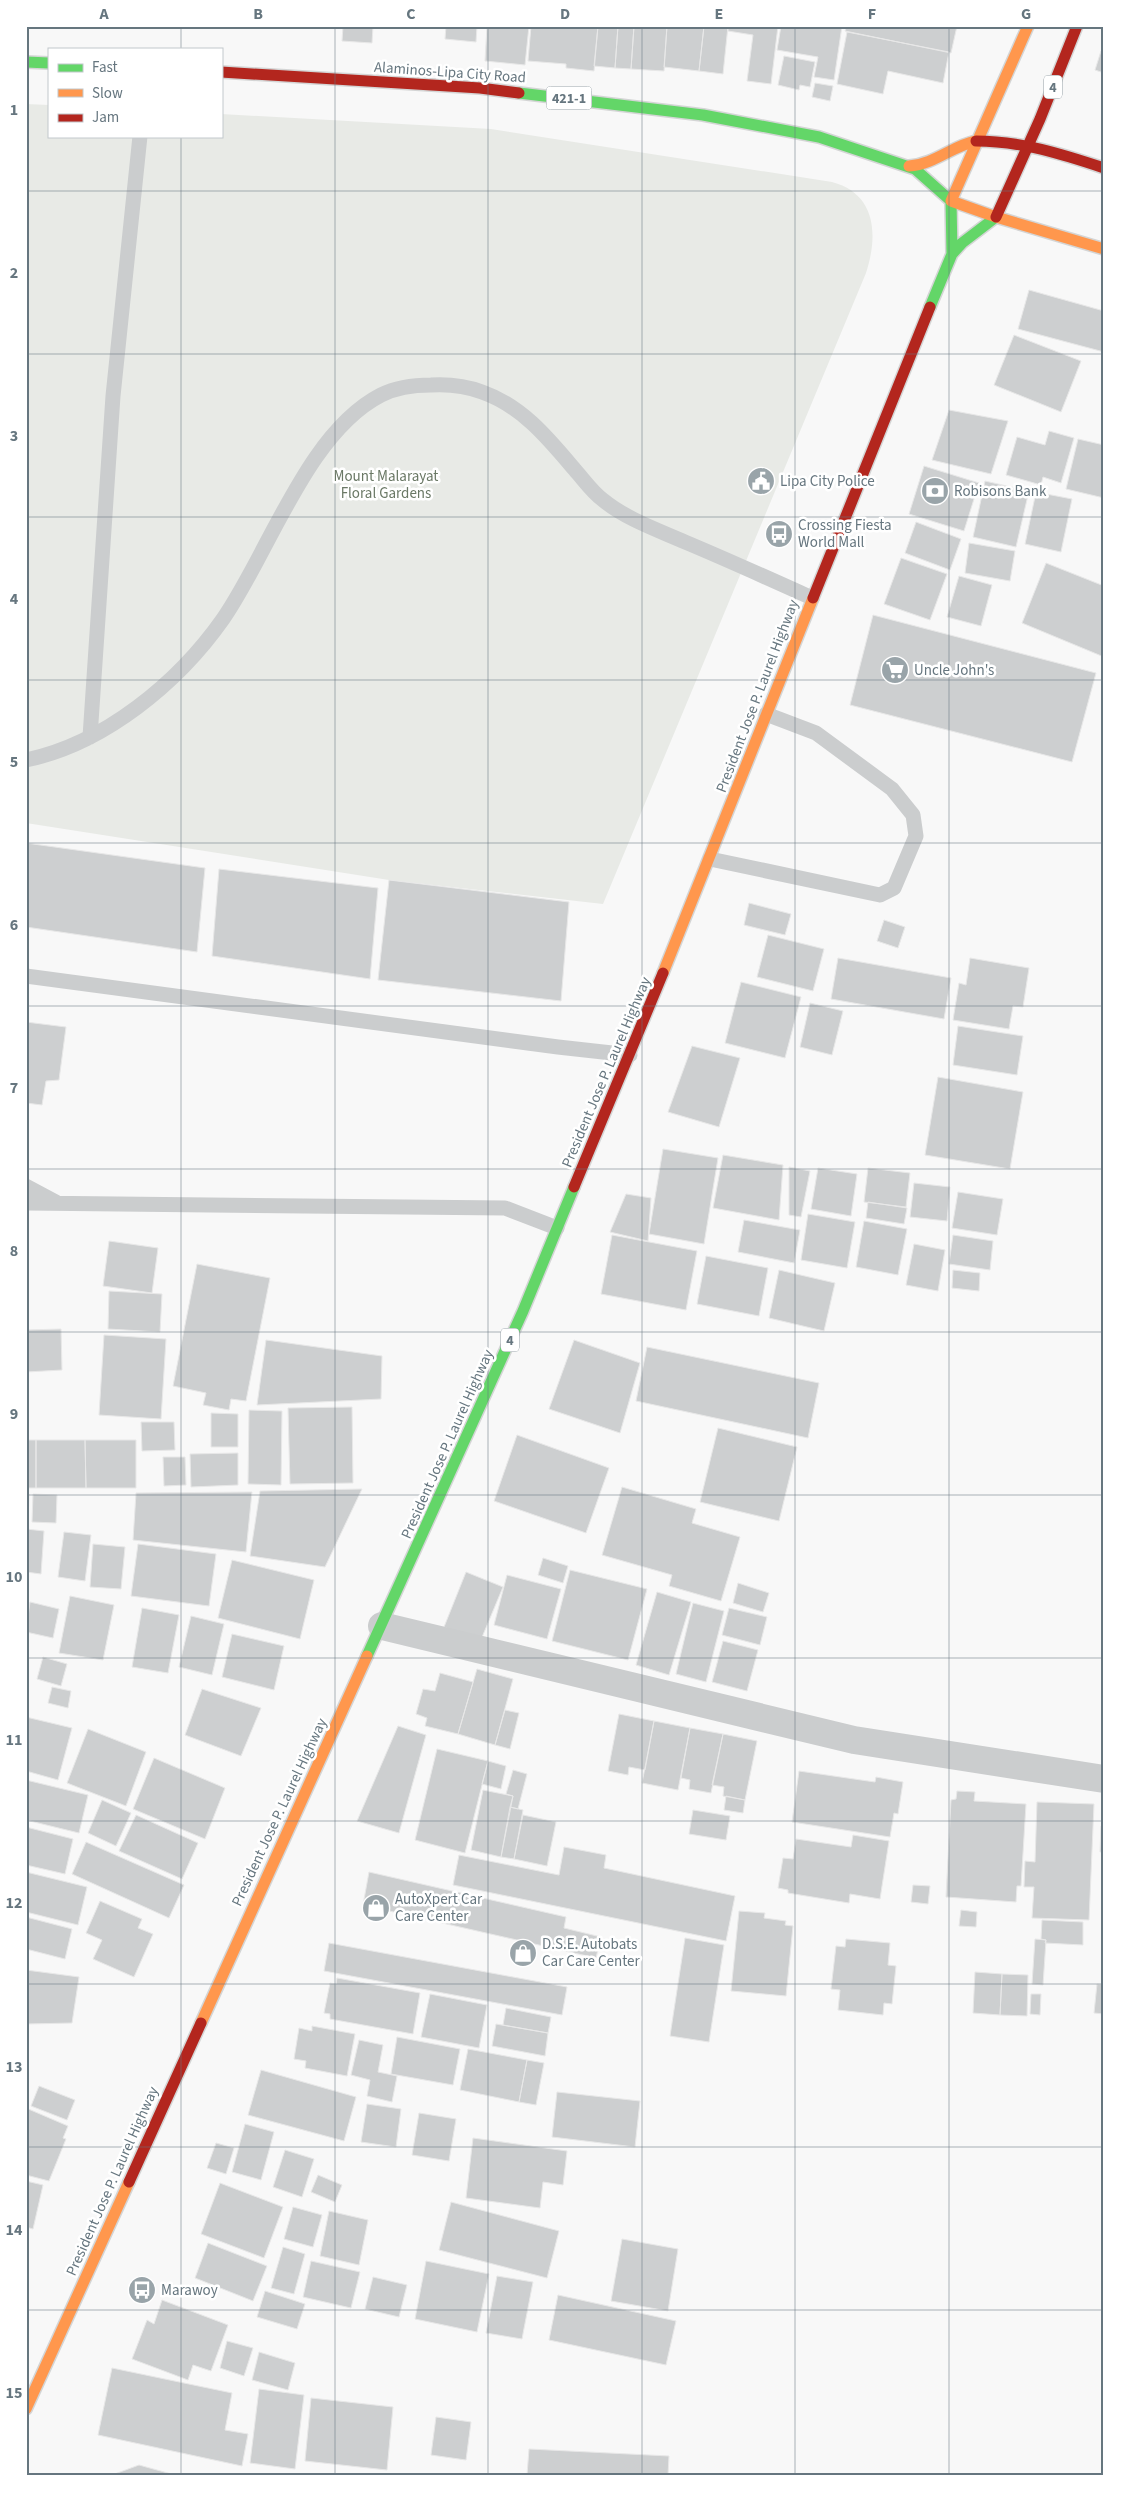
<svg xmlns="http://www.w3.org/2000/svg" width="1130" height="2501" viewBox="0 0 1130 2501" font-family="'Source Sans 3',sans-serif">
	<rect width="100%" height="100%" fill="#f8f8f8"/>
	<!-- green -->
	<path fill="#e8eae6" d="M26 104 49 105V136H221V114L491 129 832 182C877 194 878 236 866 273L603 904 389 880 26 823Z"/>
	<!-- building -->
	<path fill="#cdcfd0" stroke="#e8e8e8" d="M343 26H373L372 43 342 41Z
		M446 26H477L476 42 445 39Z
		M487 26H529L525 65 485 61Z
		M531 26H598L594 71 566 68V64L528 61Z
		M598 26H618L615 68 594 66Z
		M618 26H634L631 69 615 68Z
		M634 26H667L664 71 631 69Z
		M667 26H704L699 71 664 67Z
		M704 26H728L723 74 699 71Z
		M728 26H778L771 84 747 81 753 35 728 31Z
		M781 26H842L834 80 814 77 818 57 777 50Z
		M847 26H957L951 53 845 31Z
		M847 32 949 52 943 83 888 71 883 94 837 84Z
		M1101 51 1104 52V73L1095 70Z
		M784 56 815 62 810 87 800 85 799 90 778 85Z
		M815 83 833 86 830 101 812 97Z
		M1029 290 1104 311V352L1018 329Z
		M1014 335 1081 361 1061 412 994 385Z
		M949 410 1008 421 991 474 932 460Z
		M1049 431 1074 438 1061 483 1043 477 1041 485 1006 475 1017 437 1045 445Z
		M1078 439 1104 445V498L1066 489Z
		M924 466 979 483 964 531 909 514Z
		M985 481 1029 491 1016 547 973 537Z
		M1036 492 1072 499 1061 552 1025 544Z
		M916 522 961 539 950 570 905 553Z
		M969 543 1015 551 1010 581 965 573Z
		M901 558 947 574 930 620 884 604Z
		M1046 563 1104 586V657L1022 623Z
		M959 576 992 585 981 626 947 617Z
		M873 615 1096 673 1072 762 850 705Z
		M26 843 205 868 197 952 26 927Z
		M219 869 378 888 370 979 212 956Z
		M389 880 569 902 561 1001 378 980Z
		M749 903 791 914 785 935 744 925Z
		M884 920 905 927 898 948 877 941Z
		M768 935 824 949 813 991 757 977Z
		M838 958 951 978 944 1019 831 999Z
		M970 958 1029 968 1023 1007 1013 1006 1009 1029 953 1020 959 983 966 985Z
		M741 982 801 997 785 1058 725 1043Z
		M810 1003 843 1011 832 1055 800 1047Z
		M26 1022 66 1027 59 1080 46 1081 42 1105 26 1103Z
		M958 1026 1023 1036 1017 1075 953 1065Z
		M692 1046 740 1058 719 1127 668 1112Z
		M938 1077 1023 1092 1010 1169 925 1155Z
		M663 1149 718 1158 704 1244 649 1234Z
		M723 1155 783 1165 779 1220 713 1208Z
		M789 1167 810 1171 801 1217 789 1215Z
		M818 1168 857 1174 851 1216 811 1209Z
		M868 1168 910 1173 906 1207 864 1202Z
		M914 1183 950 1187 947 1221 910 1217Z
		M958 1192 1003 1199 997 1235 952 1228Z
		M626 1194 651 1198 648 1241 610 1232Z
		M868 1202 907 1208 904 1224 866 1218Z
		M808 1214 855 1222 847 1268 801 1260Z
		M744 1220 800 1230 794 1263 738 1252Z
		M864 1221 907 1229 898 1275 856 1267Z
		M612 1235 697 1251 686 1310 601 1294Z
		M953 1235 993 1241 990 1270 949 1264Z
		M109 1241 158 1248 152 1293 103 1286Z
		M914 1244 945 1250 938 1291 906 1285Z
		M706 1256 768 1268 759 1316 697 1304Z
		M197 1264 270 1278 246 1401 231 1399 229 1410 203 1405 206 1393 173 1386Z
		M779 1270 835 1283 824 1331 769 1318Z
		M953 1270 980 1273 979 1291 952 1288Z
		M109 1291 162 1294 160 1332 108 1329Z
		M61 1329 62 1370 26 1372V1330Z
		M104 1335 166 1339 161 1419 99 1415Z
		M266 1340 382 1356 381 1399 257 1405Z
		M574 1340 640 1363 620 1433 549 1409Z
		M647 1347 819 1383 808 1438 636 1401Z
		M352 1407 353 1483 290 1484 288 1408Z
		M249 1410 282 1411 281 1485 248 1484Z
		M211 1413 238 1414V1447H211Z
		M141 1422H174L175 1450 142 1451Z
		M718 1428 797 1447 779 1521 700 1502Z
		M517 1435 609 1468 586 1533 494 1501Z
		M26 1440H36V1488H26Z
		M36 1440H85L86 1488H36Z
		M85 1440H136V1488H86Z
		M238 1453V1485L191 1487 190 1454Z
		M163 1457H185L186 1485 164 1486Z
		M622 1487 696 1509 692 1523 740 1537 721 1601 669 1586 672 1575 602 1555Z
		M362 1489 325 1567 250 1556 260 1491Z
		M252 1492 246 1552 133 1540 136 1493Z
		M26 1494H29L28 1521H26Z
		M33 1494 57 1495 56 1523 32 1522Z
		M26 1529 44 1531 41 1574 26 1572Z
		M64 1532 91 1535 85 1581 58 1577Z
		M93 1544 125 1547 121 1589 90 1587Z
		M138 1544 216 1554 209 1606 131 1596Z
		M543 1558 568 1566 563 1583 538 1575Z
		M232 1560 314 1580 300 1639 218 1618Z
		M570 1570 647 1589 628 1660 552 1641Z
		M466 1572 503 1587 480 1642 444 1627Z
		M507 1575 561 1589 547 1639 494 1625Z
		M738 1583 769 1593 763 1612 733 1603Z
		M657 1592 691 1602 669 1675 636 1665Z
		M70 1596 114 1605 103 1660 59 1653Z
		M30 1602 59 1609 53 1638 26 1632Z
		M693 1603 724 1611 706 1682 676 1674Z
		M142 1608 179 1615 168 1673 132 1667Z
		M729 1608 767 1617 760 1645 722 1635Z
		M191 1616 224 1624 212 1675 179 1667Z
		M232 1634 284 1646 274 1690 222 1677Z
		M723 1641 758 1650 747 1691 712 1682Z
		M43 1657 67 1664 61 1686 37 1679Z
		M477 1669 513 1679 495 1745 458 1734Z
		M440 1673 473 1682 458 1734 425 1726 427 1718 416 1714 423 1689 435 1691Z
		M52 1687 71 1691 68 1708 48 1703Z
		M202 1689 261 1708 241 1756 185 1735Z
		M505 1710 519 1713 510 1749 495 1745Z
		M619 1714 654 1721 645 1770 629 1767 628 1775 608 1771Z
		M26 1717 72 1728 58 1780 26 1771Z
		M654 1721 690 1728 678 1790 642 1783Z
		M398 1726 426 1735 399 1833 357 1821Z
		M690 1728 723 1734 711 1793 689 1789 690 1780 681 1778Z
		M88 1729 146 1752 126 1806 67 1783Z
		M723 1734 757 1741 745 1800 723 1796 724 1787 712 1785Z
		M437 1749 488 1761 465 1853 415 1840Z
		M154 1758 225 1788 205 1839 133 1809Z
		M488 1761 506 1766 501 1789 482 1784Z
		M513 1770 527 1774 518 1809 510 1807 513 1796 506 1794Z
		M799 1771 875 1782 876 1777 903 1782 898 1814 894 1813 890 1837 792 1822Z
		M26 1780 88 1795 79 1833 26 1820Z
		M483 1790 513 1796 501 1857 471 1850Z
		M957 1791 975 1792 974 1801 1026 1804 1021 1886H1017L1016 1902 946 1897 951 1800 956 1799Z
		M726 1796 745 1800 743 1813 724 1810Z
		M102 1800 131 1813 116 1846 88 1833Z
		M1037 1802 1094 1804 1089 1920 1032 1918 1034 1887H1024L1025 1861 1035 1862Z
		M510 1807 523 1810 514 1859 501 1857Z
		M693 1810 730 1816 726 1840 689 1834Z
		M136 1815 198 1843 182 1879 119 1851Z
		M523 1815 556 1822 547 1866 514 1859Z
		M1101 1826 1104 1827V1852H1100Z
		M26 1827 73 1839 65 1874 26 1865Z
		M853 1835 889 1841 880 1899 850 1894 849 1903 788 1893V1890L778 1888 783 1858 793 1859 796 1839 851 1847Z
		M86 1842 184 1885 169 1918 72 1874Z
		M564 1847 606 1855 604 1868 735 1896 726 1941 453 1885 459 1855 559 1875Z
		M26 1872 87 1887 78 1925 26 1912Z
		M369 1872 566 1917 564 1928 601 1937 596 1958 363 1905Z
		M913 1885 930 1886 928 1904 911 1902Z
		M100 1901 142 1919 138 1928 153 1934 134 1977 93 1959 102 1940 86 1933Z
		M961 1910 977 1912 976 1927 959 1926Z
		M739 1911 765 1913 764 1918 786 1921 785 1925 793 1926 786 1996 731 1991Z
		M26 1917 72 1929 65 1959 26 1949Z
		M1042 1920 1083 1922V1945L1045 1943 1046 1940 1041 1939Z
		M685 1938 724 1945 709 2042 670 2036Z
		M846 1939 890 1943 888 1965 896 1966 892 2004 884 2003 883 2015 838 2010 840 1990 831 1989 836 1946 845 1947Z
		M1035 1939 1046 1940 1043 1985 1032 1984Z
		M329 1943 567 1987 562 2015 324 1971Z
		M26 1970 79 1977 72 2023 26 2024Z
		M975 1972 1002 1974 1000 2015 973 2013Z
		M1002 1974 1028 1975 1027 2016 1000 2015Z
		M337 1978 420 1993 413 2034 330 2019V2014L324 2013 330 1983 336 1984Z
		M1097 1984 1104 1985V2014L1094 2013Z
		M430 1994 487 2005 479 2048 421 2037Z
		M1031 1994H1041L1040 2015 1030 2014Z
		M506 2008 551 2017 548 2033 503 2025Z
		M496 2024 548 2033 545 2056 492 2046Z
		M312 2026 355 2034 347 2076 305 2068 306 2061 294 2059 299 2028 312 2031Z
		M397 2037 460 2049 453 2085 391 2074Z
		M359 2040 383 2045 378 2072 397 2076 392 2102 367 2096 370 2080 351 2075Z
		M468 2049 527 2060 519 2102 460 2090Z
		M527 2060 544 2063 536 2105 519 2102Z
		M261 2070 356 2097 344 2141 248 2115Z
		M39 2086 75 2100 67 2120 31 2106Z
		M557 2092 640 2101 635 2147 552 2137Z
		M367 2104 401 2109 396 2147 361 2142Z
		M26 2108 68 2126 63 2138 66 2139 49 2181 26 2175Z
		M419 2113 456 2119 449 2161 412 2155Z
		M245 2124 274 2132 261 2180 232 2172Z
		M473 2138 567 2151 563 2185 543 2182 540 2208 466 2198Z
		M216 2143 234 2148 226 2174 207 2168Z
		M285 2150 314 2159 302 2197 273 2187Z
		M318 2175 342 2185 335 2202 311 2192Z
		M26 2181 43 2185 33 2229 26 2227Z
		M220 2183 283 2207 264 2258 201 2234Z
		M451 2202 559 2231 547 2278 439 2250Z
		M293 2207 322 2215 313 2247 284 2239Z
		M329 2211 368 2220 359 2265 320 2256Z
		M622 2239 678 2249 668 2311 611 2301Z
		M208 2243 267 2266 253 2301 195 2278Z
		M283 2247 305 2254 294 2294 271 2288Z
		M311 2261 360 2272 351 2308 303 2297Z
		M426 2261 489 2274 477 2332 415 2319Z
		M497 2276 533 2282 522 2339 486 2333Z
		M373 2277 407 2285 399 2317 365 2309Z
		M265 2291 305 2304 297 2329 257 2317Z
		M558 2295 676 2321 666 2365 549 2340Z
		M162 2300 228 2325 211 2371 193 2365 188 2380 132 2359 147 2320 154 2324Z
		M227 2341 253 2348 244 2376 220 2368Z
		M259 2352 295 2363 288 2390 252 2380Z
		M112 2368 232 2393 225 2430 248 2434 242 2466 98 2435Z
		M259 2389 304 2395 295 2469 250 2463Z
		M311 2398 393 2407 387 2470 305 2461Z
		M436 2417 471 2422 466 2460 431 2455Z
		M529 2449 669 2456 668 2475H527Z
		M139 2465 175 2475H112Z"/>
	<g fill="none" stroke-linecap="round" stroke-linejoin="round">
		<!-- fast casing -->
		<g stroke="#d4d5d5" stroke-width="14">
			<path id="fast" d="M26 62 49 63
				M519 93 703 115 819 137 915 169 951 201 952 254
				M930 307 952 254 962 243 996 217
				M367 1656 523 1311 574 1187"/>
		</g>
		<!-- slow casing -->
		<g stroke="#d4d5d5" stroke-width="14">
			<path id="slow" d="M1028 26 951 201 996 217 1104 249
				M909 166C935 164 952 146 976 141
				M663 973 813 598
				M201 2023 367 1656
				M26 2409 129 2182"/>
		</g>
		<!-- jam casing -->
		<g stroke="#d4d5d5" stroke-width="14">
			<path id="jam" d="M221 72 480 88 519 93
				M976 141C1021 141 1062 154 1104 168
				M996 217 1040 119 1077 26
				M813 598 930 307
				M574 1187 663 973
				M129 2182 201 2023"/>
		</g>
		<!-- lane -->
		<path stroke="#cbcdce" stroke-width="15" d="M90 737 113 396 140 136
			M26 760C104 744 178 683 223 619 269 553 307 433 381 395 397 387 414 385 431 385 448 384 466 386 482 392 522 406 548 438 575 470 584 480 592 492 603 500 626 519 658 530 685 542 728 560 770 579 812 598
			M710 859 880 895 894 888 916 836 913 815 892 789 816 733 766 714
			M26 976 558 1047 630 1055
			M26 1186 56 1202
			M26 1203 505 1208 557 1228"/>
		<!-- street -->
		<path stroke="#cbcdce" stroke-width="28" d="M382 1626 854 1740 1104 1779"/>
		<!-- fast -->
		<use href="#fast" stroke="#63d668" stroke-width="11"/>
		<!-- slow -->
		<use href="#slow" stroke="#ff974d" stroke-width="11"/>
		<!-- jam -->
		<use href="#jam" stroke="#b3261e" stroke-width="11"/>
	</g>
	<!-- grid -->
	<path fill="none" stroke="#66767f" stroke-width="1" stroke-opacity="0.55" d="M181 26V49M335 26V2475M488 26V2475M642 26V2475M795 26V2475M949 26V2475M181 136V2475M26 191H1104M26 354H1104M26 517H1104M26 680H1104M26 843H1104M26 1006H1104M26 1169H1104M26 1332H1104M26 1495H1104M26 1658H1104M26 1821H1104M26 1984H1104M26 2147H1104M26 2310H1104"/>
	<!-- icons -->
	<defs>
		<g id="civic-disc" transform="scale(1.4375)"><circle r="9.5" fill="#99a4a9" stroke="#fff"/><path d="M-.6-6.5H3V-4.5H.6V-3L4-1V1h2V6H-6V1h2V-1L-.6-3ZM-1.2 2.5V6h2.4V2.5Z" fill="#fff"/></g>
		<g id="bank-disc" transform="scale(1.4375)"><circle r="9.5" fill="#99a4a9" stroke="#fff"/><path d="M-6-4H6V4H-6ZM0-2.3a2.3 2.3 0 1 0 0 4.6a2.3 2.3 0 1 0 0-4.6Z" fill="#fff"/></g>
		<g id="bus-disc" transform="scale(1.4375)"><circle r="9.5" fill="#99a4a9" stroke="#fff"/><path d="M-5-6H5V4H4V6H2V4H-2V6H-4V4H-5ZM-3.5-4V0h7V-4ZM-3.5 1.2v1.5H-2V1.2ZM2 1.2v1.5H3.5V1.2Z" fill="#fff"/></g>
		<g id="supermarket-disc" transform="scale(1.4375)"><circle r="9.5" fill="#99a4a9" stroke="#fff"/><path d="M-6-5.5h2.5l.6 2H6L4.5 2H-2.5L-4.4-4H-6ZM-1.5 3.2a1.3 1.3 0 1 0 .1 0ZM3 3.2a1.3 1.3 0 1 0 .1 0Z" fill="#fff"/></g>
		<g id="shop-disc" transform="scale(1.4375)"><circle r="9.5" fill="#99a4a9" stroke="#fff"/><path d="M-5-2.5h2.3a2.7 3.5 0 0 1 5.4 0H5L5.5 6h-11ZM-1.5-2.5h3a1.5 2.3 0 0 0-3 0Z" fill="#fff"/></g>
	</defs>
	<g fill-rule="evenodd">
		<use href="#civic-disc" x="761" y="481"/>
		<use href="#bank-disc" x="935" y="491"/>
		<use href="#bus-disc" x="779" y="534"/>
		<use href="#supermarket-disc" x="895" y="670"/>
		<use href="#shop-disc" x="376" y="1908"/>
		<use href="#shop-disc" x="523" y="1953"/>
		<use href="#bus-disc" x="142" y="2290"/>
	</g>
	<g text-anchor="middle" stroke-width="5" stroke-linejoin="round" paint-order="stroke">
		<!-- shield labels -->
		<g fill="#fff" stroke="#949fa5" stroke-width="1">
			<rect x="1044" y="75.5" width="18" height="23" rx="4"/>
			<rect x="546.5" y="86.5" width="45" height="23" rx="4"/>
			<rect x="501" y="1328.5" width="18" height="23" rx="4"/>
		</g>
		<g font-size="14" font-weight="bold" fill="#66767f">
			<text x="1053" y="92">4</text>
			<text x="569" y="103">421-1</text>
			<text x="510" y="1345">4</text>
		</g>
		<!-- street labels -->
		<g font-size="15" fill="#66767f" stroke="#fff">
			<text transform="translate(450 72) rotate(4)" y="5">Alaminos-Lipa City Road</text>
			<text transform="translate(757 696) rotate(-69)" y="5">President Jose P. Laurel Highway</text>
			<text transform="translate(606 1072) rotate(-67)" y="5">President Jose P. Laurel Highway</text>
			<text transform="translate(447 1444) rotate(-66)" y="5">President Jose P. Laurel Highway</text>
			<text transform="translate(279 1812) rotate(-65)" y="5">President Jose P. Laurel Highway</text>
			<text transform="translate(112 2181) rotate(-66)" y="5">President Jose P. Laurel Highway</text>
		</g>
		<!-- park labels -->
		<g font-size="15" fill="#6a7865" stroke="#fff">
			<text x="386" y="481">Mount Malarayat<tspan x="386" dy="17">Floral Gardens</tspan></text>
		</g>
		<!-- poi labels -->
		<g font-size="15" fill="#66767f" stroke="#fff" text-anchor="start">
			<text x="780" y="486">Lipa City Police</text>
			<text x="954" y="496">Robisons Bank</text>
			<text x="798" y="530">Crossing Fiesta<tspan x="798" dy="17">World Mall</tspan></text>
			<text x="914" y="675">Uncle John's</text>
			<text x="395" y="1904">AutoXpert Car<tspan x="395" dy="17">Care Center</tspan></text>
			<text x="542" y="1949">D.S.E. Autobats<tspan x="542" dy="17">Car Care Center</tspan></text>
			<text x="161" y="2295">Marawoy</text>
		</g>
	</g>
	<!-- border -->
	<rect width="1130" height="2501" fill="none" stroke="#ffffff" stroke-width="55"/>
	<!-- legend -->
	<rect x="48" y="48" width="175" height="90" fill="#ffffff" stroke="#c2c8cc"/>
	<rect x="58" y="64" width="25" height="8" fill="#63d668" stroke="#c2c8cc"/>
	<text x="92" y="72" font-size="15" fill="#66767f">Fast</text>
	<rect x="58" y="89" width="25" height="8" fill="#ff974d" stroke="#c2c8cc"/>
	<text x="92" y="98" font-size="15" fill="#66767f">Slow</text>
	<rect x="58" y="114" width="25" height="8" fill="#b3261e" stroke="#c2c8cc"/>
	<text x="92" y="122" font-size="15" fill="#66767f">Jam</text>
	<rect x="28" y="28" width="1074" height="2446" fill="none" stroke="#66767f" stroke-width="2"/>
	<g font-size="16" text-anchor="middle" font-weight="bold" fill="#66767f">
		<text x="104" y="19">A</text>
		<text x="258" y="19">B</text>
		<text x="411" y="19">C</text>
		<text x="565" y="19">D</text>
		<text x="719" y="19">E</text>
		<text x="872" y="19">F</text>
		<text x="1026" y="19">G</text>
		<text x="14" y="115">1</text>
		<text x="14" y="278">2</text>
		<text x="14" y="441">3</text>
		<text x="14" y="604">4</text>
		<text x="14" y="767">5</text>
		<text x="14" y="930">6</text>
		<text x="14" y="1093">7</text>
		<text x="14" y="1256">8</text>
		<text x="14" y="1419">9</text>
		<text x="14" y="1582">10</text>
		<text x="14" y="1745">11</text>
		<text x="14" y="1908">12</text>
		<text x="14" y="2072">13</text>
		<text x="14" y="2235">14</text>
		<text x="14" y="2398">15</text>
	</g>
</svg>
